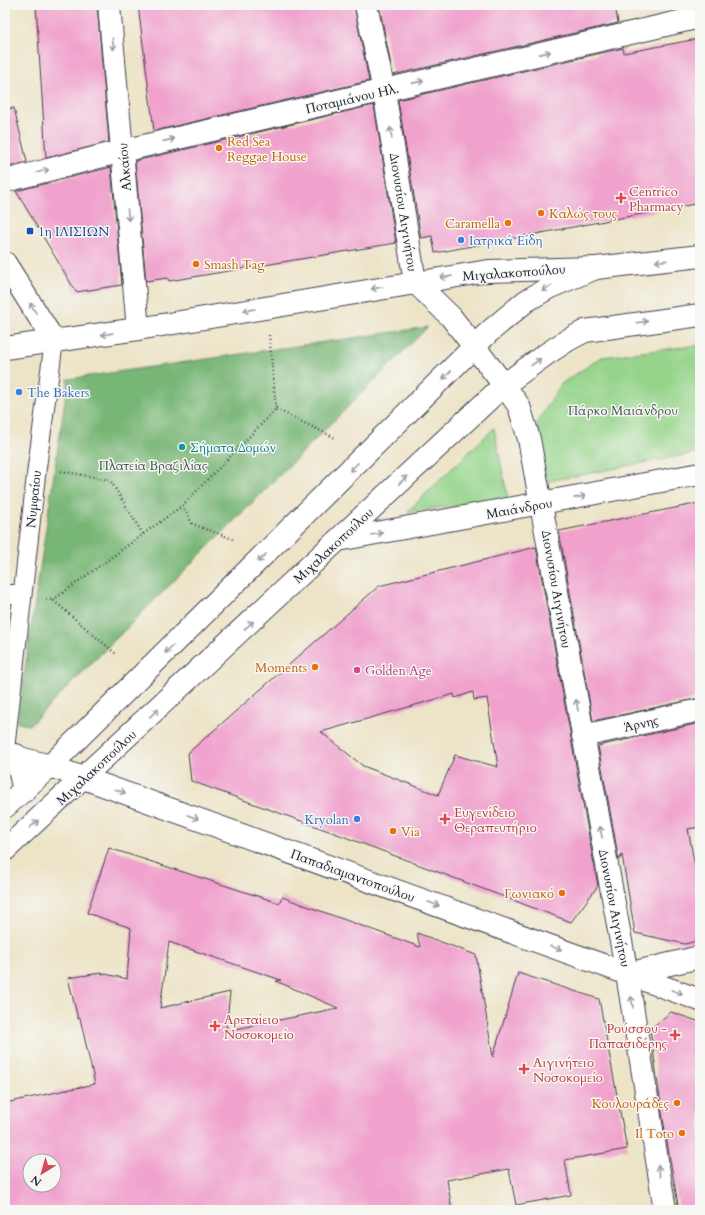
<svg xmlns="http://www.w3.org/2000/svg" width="705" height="1215" viewBox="0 0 705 1215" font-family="Cardo,serif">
	<rect width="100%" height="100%" fill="#f6f6f2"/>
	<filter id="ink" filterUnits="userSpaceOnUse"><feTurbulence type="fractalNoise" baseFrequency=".025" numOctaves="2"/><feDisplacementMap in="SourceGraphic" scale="8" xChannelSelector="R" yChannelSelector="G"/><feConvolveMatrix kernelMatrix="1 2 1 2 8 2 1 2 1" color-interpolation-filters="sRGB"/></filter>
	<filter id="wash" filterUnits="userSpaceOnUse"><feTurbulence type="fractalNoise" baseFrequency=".012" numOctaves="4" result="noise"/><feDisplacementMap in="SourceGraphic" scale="16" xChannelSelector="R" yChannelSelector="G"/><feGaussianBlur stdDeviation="0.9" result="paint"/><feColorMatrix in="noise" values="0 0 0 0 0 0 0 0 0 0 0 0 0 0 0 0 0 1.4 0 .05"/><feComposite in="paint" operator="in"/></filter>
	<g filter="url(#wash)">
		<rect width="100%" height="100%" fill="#ede4c7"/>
		<!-- green -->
		<path fill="#95d48a" stroke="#5c7b62" d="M700 345V452L544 482 537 423 561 384 602 357Z
			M494 428 508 499 407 512Z"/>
		<!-- forest -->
		<path fill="#78b676" stroke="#4d6c58" d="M428 327 30 725 17 723 68 379Z"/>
		<g id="blocks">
			<!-- building -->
			<path fill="#f0a2cd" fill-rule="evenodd" d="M36 5H97L109 142 46 158Z
				M138 5H354L369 81 154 131Z
				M379 5H615L618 23 393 75Z
				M697 39 700 53V203L435 253 432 236 421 238 398 100 623 48 624 53Z
				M374 105 396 243 169 281 168 278 146 281 135 161Z
				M14 108 27 162 5 168V109Z
				M111 167 122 285 76 292 16 191Z
				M700 503V698L593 721 559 531Z
				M536 547 598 886 571 922 337 834 191 781 188 753 379 586ZM473 692 474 700 487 698 498 767 455 755 438 795 363 766 321 732 454 694 455 698Z
				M700 723V827L688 829 696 872 700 876V940L685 944 635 933 622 855 619 860 598 746Z
				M109 848 279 903 282 897 420 947 417 933 476 955 493 1057 518 973 599 999 627 1149 565 1160 571 1195 516 1205 509 1169 447 1180 452 1210H5V1103L95 1084 80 1018 78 1019 68 978 101 973 127 979 131 928 87 913ZM169 942 281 980 276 981 338 1008 226 1031 230 992 160 1008ZM30 1161H54V1185H30Z
				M671 1012 700 1022V1210H679L663 1119 650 1029Z"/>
		</g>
	</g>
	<g filter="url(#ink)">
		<use href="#blocks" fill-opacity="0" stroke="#403f50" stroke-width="1"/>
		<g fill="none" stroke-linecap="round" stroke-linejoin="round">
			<!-- pedestrian casing -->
			<g stroke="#403f50" stroke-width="20">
				<path id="pedestrian" d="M5 594H22
					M5 749 37 467 54 341"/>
			</g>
			<!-- minor casing -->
			<g stroke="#403f50" stroke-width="24">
				<path id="minor" d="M109 5 138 329
					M366 5 384 91 415 282 451 317 504 385 519 406 529 439 627 974 665 1210
					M5 181 122 151 700 17
					M338 540 700 474
					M583 736 700 710
					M627 974 700 957"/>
			</g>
			<!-- tertiary casing -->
			<g stroke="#403f50" stroke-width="24">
				<path id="tertiary" d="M5 263 54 341
					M5 348 138 329 488 271 595 268
					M5 754 50 766 700 1000"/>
			</g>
			<!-- secondary casing -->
			<g stroke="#403f50" stroke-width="24">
				<path id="secondary" d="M16 755 24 791
					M5 807 50 766 489 332 526 301 550 287 596 268 700 256
					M5 850 504 385 545 355 568 340 585 331 700 315"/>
			</g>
			<!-- path -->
			<path stroke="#403f50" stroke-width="2.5" stroke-dasharray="1 3" stroke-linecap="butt" d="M276 409 335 438
				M61 471 110 480 143 534
				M183 505 192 524 233 539
				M46 599 53 600 117 655
				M53 600 183 505 276 409 269 334"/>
			<!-- pedestrian -->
			<use href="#pedestrian" stroke="#fff" stroke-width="18"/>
			<!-- minor -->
			<use href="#minor" stroke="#fff" stroke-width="22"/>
			<!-- tertiary -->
			<use href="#tertiary" stroke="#fff" stroke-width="22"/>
			<!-- secondary -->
			<use href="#secondary" stroke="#fff" stroke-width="22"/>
		</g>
		<!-- one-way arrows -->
		<defs><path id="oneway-shaft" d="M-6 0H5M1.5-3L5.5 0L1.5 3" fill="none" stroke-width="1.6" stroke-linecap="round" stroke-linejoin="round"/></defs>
		<g stroke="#9c9ca7">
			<use href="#oneway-shaft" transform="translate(113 44) rotate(85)"/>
			<use href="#oneway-shaft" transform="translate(545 53) rotate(-13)"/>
			<use href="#oneway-shaft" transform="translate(418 82) rotate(-13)"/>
			<use href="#oneway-shaft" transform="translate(391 133) rotate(-99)"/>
			<use href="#oneway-shaft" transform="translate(169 140) rotate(-13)"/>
			<use href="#oneway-shaft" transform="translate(43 171) rotate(-14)"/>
			<use href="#oneway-shaft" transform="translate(128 215) rotate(85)"/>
			<use href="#oneway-shaft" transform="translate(661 261) rotate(174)"/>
			<use href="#oneway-shaft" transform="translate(446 277) rotate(172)"/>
			<use href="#oneway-shaft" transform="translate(377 288) rotate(170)"/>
			<use href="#oneway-shaft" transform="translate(547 288) rotate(151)"/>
			<use href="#oneway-shaft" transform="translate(33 308) rotate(-122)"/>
			<use href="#oneway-shaft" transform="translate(249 310) rotate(170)"/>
			<use href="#oneway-shaft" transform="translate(642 322) rotate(-7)"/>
			<use href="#oneway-shaft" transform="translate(107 334) rotate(172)"/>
			<use href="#oneway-shaft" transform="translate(536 362) rotate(-37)"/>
			<use href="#oneway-shaft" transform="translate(447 375) rotate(135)"/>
			<use href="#oneway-shaft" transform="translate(354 467) rotate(135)"/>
			<use href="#oneway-shaft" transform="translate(403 480) rotate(-43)"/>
			<use href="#oneway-shaft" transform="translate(580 497) rotate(-11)"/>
			<use href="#oneway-shaft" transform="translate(377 534) rotate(-10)"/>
			<use href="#oneway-shaft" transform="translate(262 558) rotate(135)"/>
			<use href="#oneway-shaft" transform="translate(249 625) rotate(-43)"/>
			<use href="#oneway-shaft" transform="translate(169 649) rotate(135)"/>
			<use href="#oneway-shaft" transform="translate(577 705) rotate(-100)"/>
			<use href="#oneway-shaft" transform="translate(154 713) rotate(-43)"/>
			<use href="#oneway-shaft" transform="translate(120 791) rotate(20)"/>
			<use href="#oneway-shaft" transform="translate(193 817) rotate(20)"/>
			<use href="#oneway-shaft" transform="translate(34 824) rotate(-42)"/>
			<use href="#oneway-shaft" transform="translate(601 832) rotate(-101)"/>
			<use href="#oneway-shaft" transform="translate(434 904) rotate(20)"/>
			<use href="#oneway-shaft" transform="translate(556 948) rotate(20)"/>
			<use href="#oneway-shaft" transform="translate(677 992) rotate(20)"/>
			<use href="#oneway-shaft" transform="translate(632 1002) rotate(-99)"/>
			<use href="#oneway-shaft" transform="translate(659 1171) rotate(-99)"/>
		</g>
	</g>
	<!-- markers -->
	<g fill="#e8710a" stroke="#f6f6f2" stroke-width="1.5">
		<circle cx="219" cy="148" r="4"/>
		<circle cx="541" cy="213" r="4"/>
		<circle cx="508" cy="223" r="4"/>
		<circle cx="196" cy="264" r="4"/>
		<circle cx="315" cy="667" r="4"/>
		<circle cx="393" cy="831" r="4"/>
		<circle cx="562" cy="893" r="4"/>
		<circle cx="677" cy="1103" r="4"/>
		<circle cx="682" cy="1133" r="4"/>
	</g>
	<g fill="#e0444e" stroke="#f6f6f2" stroke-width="1.5">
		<path d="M619 192h4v4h4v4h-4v4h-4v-4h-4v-4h4z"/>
		<path d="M443 813h4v4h4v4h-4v4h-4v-4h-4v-4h4z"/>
		<path d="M213 1020h4v4h4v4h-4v4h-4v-4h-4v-4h4z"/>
		<path d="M673 1029h4v4h4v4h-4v4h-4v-4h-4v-4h4z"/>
		<path d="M522 1063h4v4h4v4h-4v4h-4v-4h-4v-4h4z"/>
	</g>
	<rect fill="#1a4fb4" stroke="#f6f6f2" stroke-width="1.5" x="26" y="227" width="8" height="8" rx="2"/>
	<g fill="#3f7fe0" stroke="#f6f6f2" stroke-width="1.5">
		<circle cx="461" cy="240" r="4"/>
		<circle cx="19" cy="392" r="4"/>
		<circle cx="357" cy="819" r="4"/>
	</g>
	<circle fill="#0f9aa8" stroke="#f6f6f2" stroke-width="1.5" cx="182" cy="447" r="4"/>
	<circle fill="#d1479c" stroke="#f6f6f2" stroke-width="1.5" cx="357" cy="670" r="4"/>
	<g text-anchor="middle" stroke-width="3" stroke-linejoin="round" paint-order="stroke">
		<!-- street labels -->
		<g font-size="13" fill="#22223b" stroke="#f6f6f2">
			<text transform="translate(352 98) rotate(-13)" y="5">Ποταμιάνου Ηλ.</text>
			<text transform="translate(124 167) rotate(-95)" y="5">Αλκαίου</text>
			<text transform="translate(404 212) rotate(81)" y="5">Διονυσίου Αιγινήτου</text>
			<text transform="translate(514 272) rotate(-4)" y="5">Μιχαλακοπούλου</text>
			<text transform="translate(33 499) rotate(-84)" y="5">Νυμφαίου</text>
			<text transform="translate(519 508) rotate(-10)" y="5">Μαιάνδρου</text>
			<text transform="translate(333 545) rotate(-43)" y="5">Μιχαλακοπούλου</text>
			<text transform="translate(557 589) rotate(80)" y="5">Διονυσίου Αιγινήτου</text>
			<text transform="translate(641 723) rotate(-13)" y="5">Άρνης</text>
			<text transform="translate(96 767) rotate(-43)" y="5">Μιχαλακοπούλου</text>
			<text transform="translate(353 875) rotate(20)" y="5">Παπαδιαμαντοπούλου</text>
			<text transform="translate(615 908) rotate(79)" y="5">Διονυσίου Αιγινήτου</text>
		</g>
		<!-- food labels -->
		<g font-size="13" fill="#c56008" stroke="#f6f6f2" text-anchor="end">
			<text x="227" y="146" text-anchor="start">Red Sea<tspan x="227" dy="15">Reggae House</tspan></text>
			<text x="549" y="218" text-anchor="start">Καλώς τους</text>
			<text x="500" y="228">Caramella</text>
			<text x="204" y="269" text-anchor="start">Smash Tag</text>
			<text x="307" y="672">Moments</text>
			<text x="401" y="836" text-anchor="start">Via</text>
			<text x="554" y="898">Γωνιακό</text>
			<text x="669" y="1108">Κουλουράδες</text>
			<text x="674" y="1138">Il Toto</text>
		</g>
		<!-- health labels -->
		<g font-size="13" fill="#be3a42" stroke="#f6f6f2" text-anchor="start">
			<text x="629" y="196">Centrico<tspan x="629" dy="15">Pharmacy</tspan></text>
			<text x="454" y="817">Ευγενίδειο<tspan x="454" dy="15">Θεραπευτήριο</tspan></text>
			<text x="224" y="1024">Αρεταίειο<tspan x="224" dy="15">Νοσοκομείο</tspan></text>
			<text x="667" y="1033" text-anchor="end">Ρούσσου -<tspan x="667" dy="15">Παπασιδέρης</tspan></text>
			<text x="533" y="1067">Αιγινήτειο<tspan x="533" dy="15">Νοσοκομείο</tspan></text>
		</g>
		<!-- transit labels -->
		<g font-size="13" fill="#164399" stroke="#f6f6f2" text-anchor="start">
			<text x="38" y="236">1η ΙΛΙΣΙΩΝ</text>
		</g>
		<!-- shop labels -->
		<g font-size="13" fill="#366cbe" stroke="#f6f6f2" text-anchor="start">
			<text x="469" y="245">Ιατρικά Είδη</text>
			<text x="27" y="397">The Bakers</text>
			<text x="349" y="824" text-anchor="end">Kryolan</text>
		</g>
		<!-- park labels -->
		<g font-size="13" fill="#445753" stroke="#f6f6f2">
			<text x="623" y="415">Πάρκο Μαιάνδρου</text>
			<text x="153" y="470">Πλατεία Βραζιλίας</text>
		</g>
		<!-- culture labels -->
		<g font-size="13" fill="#0d838f" stroke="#f6f6f2" text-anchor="start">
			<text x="190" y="452">Σήματα Δομών</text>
		</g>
		<!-- hotel labels -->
		<g font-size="13" fill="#b23c85" stroke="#f6f6f2" text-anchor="start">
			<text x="365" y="675">Golden Age</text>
		</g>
	</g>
	<!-- margin -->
	<rect width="705" height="1215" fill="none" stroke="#f6f6f2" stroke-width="20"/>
	<!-- north arrow -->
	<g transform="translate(42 1173) rotate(217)"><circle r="19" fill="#f6f6f2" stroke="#a1a1a9"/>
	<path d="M0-3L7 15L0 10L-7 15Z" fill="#d1495b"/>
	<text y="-6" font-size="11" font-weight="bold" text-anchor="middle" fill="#22223b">N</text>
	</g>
</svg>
